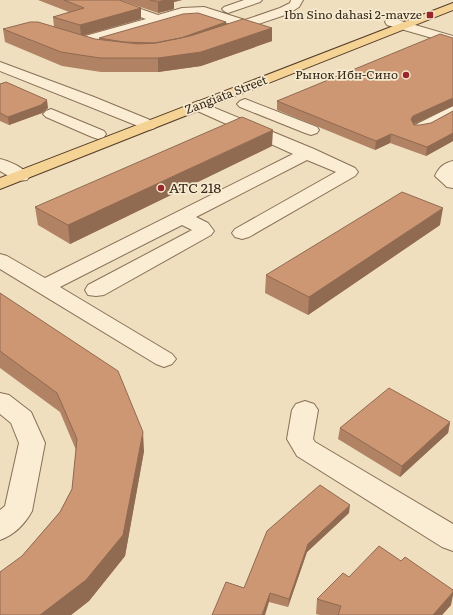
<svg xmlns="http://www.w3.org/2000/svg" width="453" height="615" viewBox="0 0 453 615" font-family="Literata,serif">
	<rect width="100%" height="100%" fill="#efdfbf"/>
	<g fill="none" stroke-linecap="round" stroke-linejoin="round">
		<!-- minor casing -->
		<g stroke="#887057" stroke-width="2">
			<path id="minor" d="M98 0H115L158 15 182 8 204 7 245 20 280 8 290 3 291 0H303L299 7 288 14 226 35 222 34 220 31 222 28 233 25 203 15 183 16 88 44H78L77 41 78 38 146 19 100 2Z
				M244 0H262L260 2 228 13 224 11 222 9 224 7Z
				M391 18 453 36V44L387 25 385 22 387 19Z
				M0 62 94 97 155 122 157 125 155 128 149 130 143 128 0 71Z
				M245 99 317 127 319 130 317 133 311 135 305 133 240 107 237 104 240 101Z
				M198 101 314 149 355 168 358 172 355 176 249 237 242 239 235 237 232 233 235 229 336 172 307 160 196 217 208 223 214 231 211 235 104 295 96 296 88 295 85 290 88 285 192 230 182 225 60 287 172 354 176 359 172 364 164 367 156 364 0 269V254L7 256 45 278 293 154 193 109 190 106 193 103Z
				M453 106V117C442 123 427 136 413 132L411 129 413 126Z
				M51 109 104 131 106 134 104 137 98 139 92 137 46 117 43 114 46 111Z
				M0 159C10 161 24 168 30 176L27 180C16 182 9 176 0 171Z
				M453 161V188L447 187 435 176C439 167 444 163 453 161Z
				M0 393 9 395 31 412 45 443 32 511C25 524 14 535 0 540V510L5 506 19 443 11 423 0 414Z
				M305 401 314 404 318 410 313 439 315 442 453 524V551L442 547 297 456 287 439 292 410 296 404Z"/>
		</g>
		<!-- major casing -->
		<g stroke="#563e2c" stroke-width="2">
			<path id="major" d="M453 3V10L0 189V178Z"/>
		</g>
		<!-- minor -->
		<use href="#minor" fill="#faedd3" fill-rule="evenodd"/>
		<!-- major -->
		<use href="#major" fill="#f4d395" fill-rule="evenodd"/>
	</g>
	<!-- wall -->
	<path fill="#b18264" d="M38 0H119L141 8V19L84 36 95 39H100L99 38 226 24 272 41 201 66 158 72H101L62 66 5 42 3 29 54 27 53 17 69 12Z
		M120 0H182L174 2V9L158 13Z
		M453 38V106L414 124V125H420L431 123 453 111V141L426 156 390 143 375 150 277 110V101Z
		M0 84 48 108 42 113 9 125 0 121Z
		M272 146 70 244 38 225 35 207Z
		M440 225 308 315 265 293 266 275Z
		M0 293 144 451 125 556 89 601 71 615H0L22 556 60 512 72 489 76 450 60 412 0 368Z
		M450 422 448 433 400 477 338 439 340 428Z
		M349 513 307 552 288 607 269 602 244 588Z
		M349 577 451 605 442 615H320L316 614 317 599Z"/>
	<!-- shaded-wall -->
	<path fill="#906a51" d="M163 0H182L174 2V9L158 13V2Z
		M141 8V19L81 36 80 25Z
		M226 22V26L181 42 154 43Z
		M272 28V41L201 66 158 72V58Z
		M453 98V106L412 125 411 119 413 116Z
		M47 100 48 108 42 113 9 125 8 117Z
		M273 130 272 146 70 244 68 225Z
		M453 133V141L426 156 427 147Z
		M391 134 390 143 375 150 376 141Z
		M443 208 440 225 308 315 309 297Z
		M450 422 448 433 400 477 402 466Z
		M143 432 144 451 125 556 89 601 71 615H40Z
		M350 505 349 513 307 552 288 607 289 599 308 544Z
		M453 592V595L451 605 442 615H433Z
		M270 593 269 602 265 615H262Z"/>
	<!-- building -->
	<path fill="#ce9774" stroke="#906a51" d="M64 0H119L141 8 80 25 53 17 84 8Z
		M150 0H166L158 2Z
		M198 13 226 22 181 38 154 43 124 42 99 38 183 14Z
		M243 19 272 28 201 52 158 58H100L61 52 3 29 30 22H38L95 39 138 44 156 43 190 36Z
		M440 34 453 38V98L413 116 411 119 414 125H420L431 123 453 111V133L427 147 391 134 376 141 277 101Z
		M6 82 47 100 41 105 8 117 0 113V84Z
		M242 117 273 130 68 225 35 207Z
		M402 192 443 208 309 297 266 275Z
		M0 293 118 371 143 432 123 535 86 580 40 615H0V572L22 556 60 512 72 489 77 439 57 393 0 351Z
		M389 388 450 422 402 466 340 428Z
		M320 485 350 505 308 544 289 599 270 593 262 615H212L226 582 244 588 267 531Z
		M379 546 401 561 405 557 453 590V592L433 615H338L341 606 317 599 343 573 349 577Z"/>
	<!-- markers -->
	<g fill="#99262a" stroke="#f6eacf" stroke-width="1.5">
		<rect x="426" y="11" width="8" height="8" rx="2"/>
		<circle cx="406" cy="75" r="4"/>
		<circle cx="161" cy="188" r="4"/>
	</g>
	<g text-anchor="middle" stroke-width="3.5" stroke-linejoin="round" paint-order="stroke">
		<!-- far-poi labels -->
		<g font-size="12" fill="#37281c" stroke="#f6eacf" text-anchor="end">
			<text x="422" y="19">Ibn Sino dahasi 2-mavze</text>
			<text x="398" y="79">Рынок Ибн-Сино</text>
		</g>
		<!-- far-street labels -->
		<g font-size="12" fill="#37281c" stroke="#f6eacf">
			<text transform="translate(226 95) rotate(-21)" y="4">Zangiata Street</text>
		</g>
		<!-- poi labels -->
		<g font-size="14" fill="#37281c" stroke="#f6eacf" text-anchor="start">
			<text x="169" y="193">АТС 218</text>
		</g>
	</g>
</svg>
